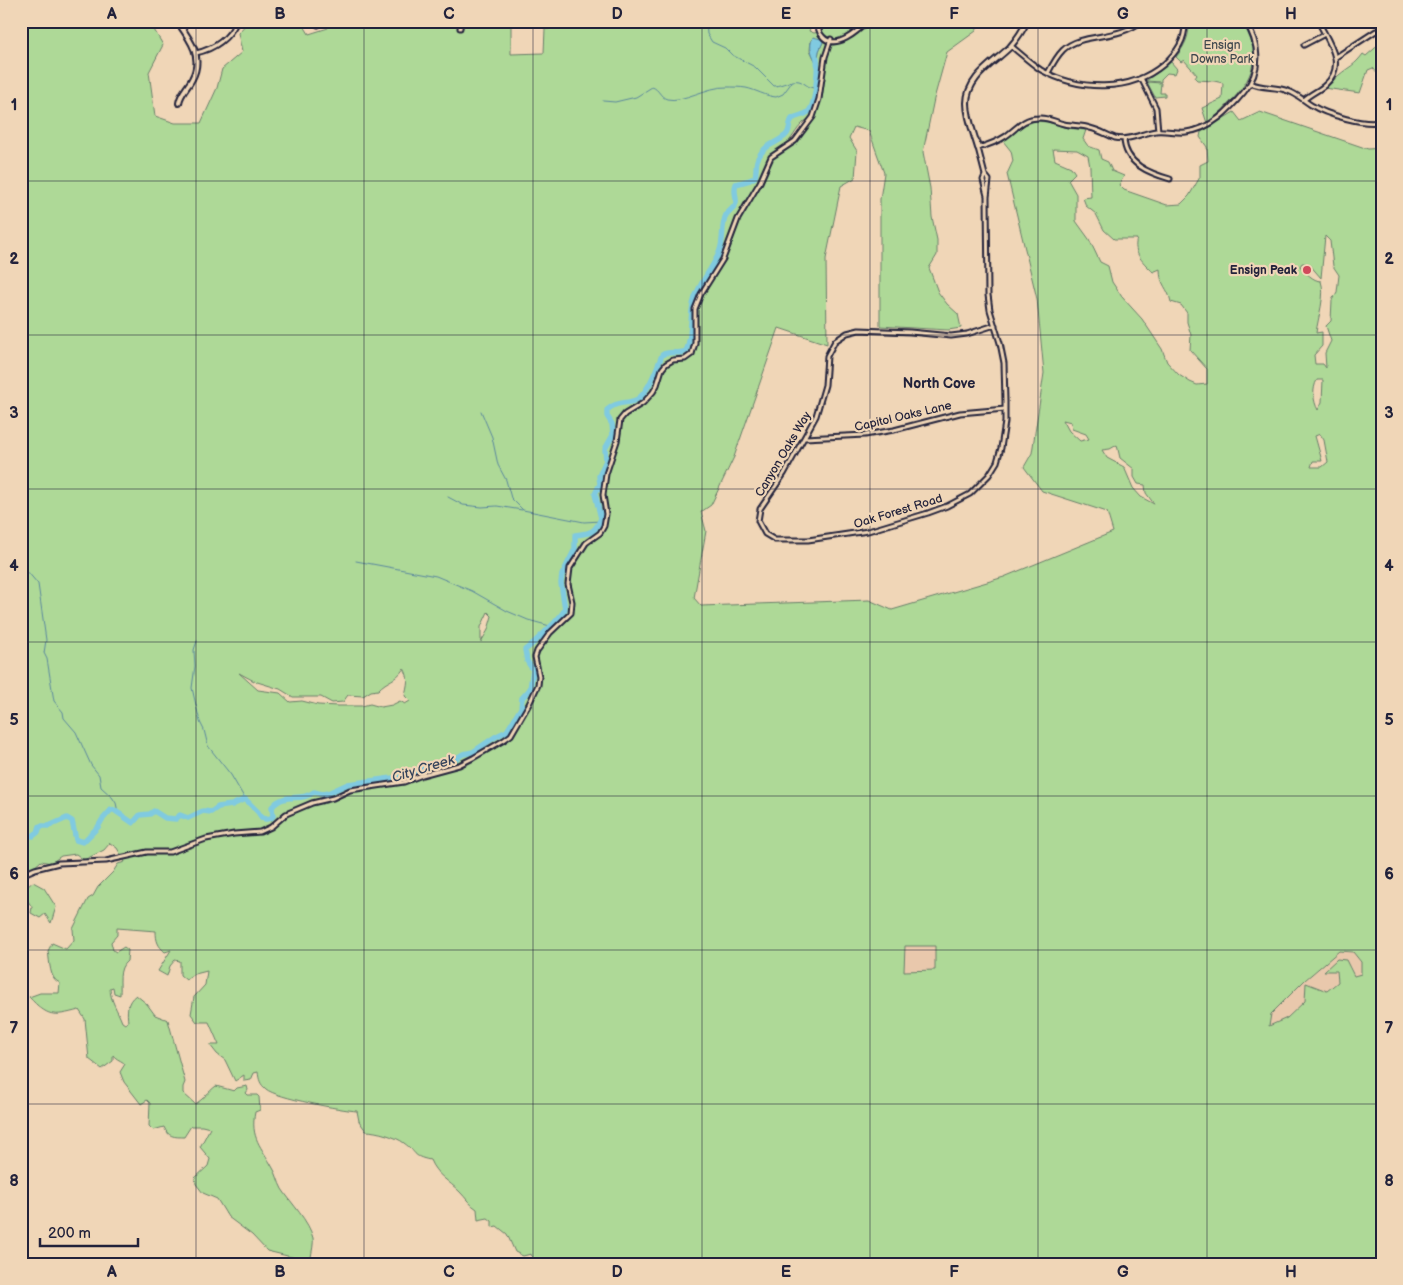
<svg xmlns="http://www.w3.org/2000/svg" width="1403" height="1285" viewBox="0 0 1403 1285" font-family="'Balsamiq Sans',sans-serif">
	<rect width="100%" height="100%" fill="#f0d6b7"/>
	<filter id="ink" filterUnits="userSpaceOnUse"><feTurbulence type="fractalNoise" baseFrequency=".02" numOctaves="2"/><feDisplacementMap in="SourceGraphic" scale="10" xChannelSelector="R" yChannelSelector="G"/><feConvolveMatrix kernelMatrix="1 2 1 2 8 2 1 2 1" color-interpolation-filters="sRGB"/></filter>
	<g filter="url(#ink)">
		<!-- built -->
		<path fill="#e9c8ac" d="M905 945 935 946V970L904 971Z
			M1339 951 1353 952 1361 962V975L1354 976 1350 966 1324 971 1337 970 1338 982 1327 991 1305 1001 1287 1018 1269 1026 1271 1014 1305 980Z"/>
		<!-- green -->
		<path fill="#aed997" stroke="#687e69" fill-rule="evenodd" d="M21 21H149L163 45 149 72 155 116 175 123H201L217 88 222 69 242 52 238 33 249 21H301L309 34 328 28 327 21H511V54L544 53 545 29H549V21H813L809 31 814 33 819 32 818 21H829L828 23 832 29 847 21H981L976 31 947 52 934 99 923 152 930 188 932 217 937 240V255L929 268 938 292 947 304 958 314 961 328 948 330 880 326V199L884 173 869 131 854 127 849 138 857 151 855 178 841 186 826 259 827 344 779 328 734 457 711 505 701 512 706 531 694 598 701 606 869 600 892 610 1004 577 1113 532 1107 512 1042 491 1024 467 1032 453 1044 373 1037 299 1007 174 1013 161 1011 151 1003 141 1024 125 1035 121 1048 122 1067 128 1086 130 1083 139 1088 146 1099 150 1101 159 1108 162 1112 171 1124 176 1119 185 1124 190 1167 205 1181 204 1189 196 1200 177V165L1208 161 1207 147 1200 137 1201 132 1234 112 1241 121 1260 112 1368 149 1382 148V1264H535L531 1254 523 1256 515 1252 507 1234 497 1226 492 1227V1221L488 1218 478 1220 477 1209C470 1205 466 1198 460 1192 449 1181 436 1175 430 1160 411 1156 418 1153 404 1143 397 1137 376 1131 366 1131L359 1121 357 1111C342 1110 276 1098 266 1089 260 1084 259 1080 258 1072L254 1073 251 1080 244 1081V1075L235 1081 225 1060 217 1054 210 1045H219L209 1022H197L191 1014 194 997 205 985 207 971 195 974 186 980 180 975V961L175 960 170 966 167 976 158 971 171 950 165 952C158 946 156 941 156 931L117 928V935L111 942 113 950 116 952 124 947 128 950 127 961C117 969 121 983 120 995L114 993 113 987 110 988C110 1000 118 1011 122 1022L125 1024 128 1022C127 1012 126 1002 136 995L147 1004 155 1015 168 1020 185 1082 183 1087V1093L195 1104C204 1099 208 1092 216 1086L234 1091 237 1088 247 1086 248 1090 246 1093 248 1095H257L259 1097 260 1110 255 1112C250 1138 261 1146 273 1168 277 1174 278 1182 282 1189 291 1203 309 1221 313 1238 314 1243 312 1251 311 1257L304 1260 267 1251 252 1235 228 1217 217 1199 203 1193 196 1184 195 1178 208 1166 210 1159 200 1147 210 1128 202 1126H191L184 1137C174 1137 168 1137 164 1127L153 1130 149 1126 150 1103 147 1100 141 1104 124 1082 120 1072 125 1064C121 1060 117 1060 113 1055V1061L102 1069 89 1059 85 1019 79 1010C53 1017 48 1017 29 997L40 993H59L60 983C49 979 50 962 48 951L52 943 66 949 74 940 73 929 88 899 93 896 98 887 113 872 118 864 125 862 117 848 110 843 104 850 84 860 76 854 61 856 51 863 41 861 33 868 21 873ZM811 40 823 42 819 51 817 64 810 50ZM808 119 812 122 794 145 790 140C796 132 799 125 808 119ZM1053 149 1077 150 1088 156 1090 167 1091 197 1083 198 1086 206 1096 214 1104 230 1114 239H1137C1132 253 1144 263 1153 272L1160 269C1160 286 1168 287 1171 302L1181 305 1187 313V322L1191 335 1190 350 1207 369V384L1197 385 1190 382 1179 375 1167 362 1162 349 1142 319 1122 297 1112 282 1108 266 1100 262 1089 239 1076 221V194L1068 180 1075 173 1071 167 1055 160ZM1325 236 1330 241 1333 266 1339 275 1337 292 1332 300 1331 321 1326 326 1331 341 1325 353 1326 368 1323 364H1315L1314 355 1322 346V332L1316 333C1318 317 1326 295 1321 281 1313 281 1305 272 1300 266L1302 263 1309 264 1321 278ZM1317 380H1323L1322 402 1318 410C1313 401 1312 389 1317 380ZM1063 420 1071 422 1072 429 1086 434 1089 439 1080 441 1069 431ZM1320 434 1324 440 1328 462 1322 467H1311L1313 461H1322L1315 436ZM1117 445 1120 458 1134 469V477L1138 484 1145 485 1146 493 1154 504 1141 497 1133 488 1124 467 1107 458 1102 450 1110 449ZM488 612 492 616 488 630 481 642V627ZM404 668C410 679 407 684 405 696L410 701 405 704 400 701 392 705 381 707 370 704 362 706H338L318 705 302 701 290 702 280 693 258 690 239 673 254 681 280 689 293 697H321L332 703 343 702 348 695 363 696 371 691 378 690C388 679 395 682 404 668ZM905 946H935V970L904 971ZM1339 951 1353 952 1361 962V974L1354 976 1346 960 1337 959 1324 971H1337L1338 982 1327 991 1306 983 1305 1001 1287 1018 1269 1026 1271 1014 1305 980Z
			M1189 21H1241C1261 51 1256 74 1233 99 1224 108 1218 116 1207 123L1202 108 1222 99 1223 83 1214 81 1197 80 1195 78 1197 75 1184 60 1181 62 1176 57C1185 46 1190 35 1189 21Z
			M1382 42V78L1373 68 1368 70 1360 93 1324 88C1331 85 1334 79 1339 75 1350 66 1354 66 1363 54L1366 56Z
			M1171 62 1177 69 1175 74 1167 73 1161 79V82L1146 81Z
			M1147 82 1161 83 1160 93H1165V96L1155 97Z
			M33 882 44 888 56 907 51 923 45 914 40 918 31 913 32 907 23 894 24 889Z"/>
		<!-- water -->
		<path fill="#80cae0" stroke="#5a879e" d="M813 37 821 39 823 42 819 51 817 64C812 55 808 47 813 37Z"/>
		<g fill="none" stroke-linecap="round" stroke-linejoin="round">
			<!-- stream -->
			<path stroke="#5a879e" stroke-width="1" d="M706 21 707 34 712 42 725 48 732 55 755 67 774 86C781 86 792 79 799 81 806 83 807 88 815 88
				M603 101 615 102 636 97 652 87C659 89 660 97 667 99 682 103 708 86 727 87 733 87 740 87 746 88 756 90 765 96 776 97L783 94 792 82
				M481 411 492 437 498 465 506 480 511 498 523 510 584 522 601 521
				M448 497 463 505 482 507 497 506 522 510
				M356 561 436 576 472 591 507 611 528 620 550 626
				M21 564 38 584 46 640 44 653 47 659 54 701 63 712 64 718 76 732 91 765 99 775 101 787 112 797 116 803 118 812
				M197 641 194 650 195 666 192 688 200 722 204 730 208 746 231 775 245 799"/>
			<!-- river -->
			<path stroke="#80cae0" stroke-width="5.5" d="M21 834 33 836 38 832 40 826H49L67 818 72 821 76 840 83 842 98 827 102 820 111 810H114L133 823 140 815 150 814 154 811 165 818 176 819 180 815 188 818 203 811 211 812 218 807 232 805 245 799 258 812 262 818 266 819 271 818 273 816 272 807C285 791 300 803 314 792L322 794 328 793 348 784 400 777 417 771 426 764 449 763 463 754 473 752 495 737 507 731 521 708 522 698 530 689 533 670 527 661 525 650C534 643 561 618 565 609L561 583 562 575 575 549V535C589 533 595 534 601 518L595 494 600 484 599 476 606 460 605 449 613 435 612 424 607 416V410C616 402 623 404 633 401 647 398 657 367 662 355 670 350 679 355 686 351 693 337 689 317 694 301 699 282 714 268 720 250 724 239 721 225 726 215 729 211 734 208 736 203 737 197 733 191 736 184L750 180 755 177C757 170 755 164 758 158 765 144 774 145 785 136 791 132 788 124 792 119 797 115 805 116 809 111 816 103 818 68 817 58"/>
			<!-- minor casing -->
			<g stroke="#22223b" stroke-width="7">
				<path id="minor" d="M317 21 318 25
					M818 21C818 27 818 32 823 37 836 51 858 31 868 21
					M460 28 461 21
					M1304 45 1325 34
					M1011 46C1021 54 1030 63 1041 70 1079 91 1130 93 1164 64 1177 52 1186 40 1185 21
					M196 53C214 49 229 38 237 21
					M1336 57 1376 31
					M1048 73C1052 65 1056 57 1063 50 1082 32 1117 41 1142 21
					M1141 78 1156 108 1158 131
					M1250 83C1263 89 1276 86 1288 91 1297 94 1303 100 1311 105 1325 114 1367 127 1382 121
					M1304 100C1311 93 1319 91 1326 84 1347 65 1328 41 1318 21
					M1124 139C1125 164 1149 173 1170 179
					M985 175 983 180 987 196
					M995 325 967 334 951 336 910 332 859 330 847 333 835 341 827 356 825 385 816 416 784 474 760 509 758 521 765 534 775 540H808L868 531 928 513 947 506 970 494 989 475 997 462 1001 448 1005 422V401L1004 363 1000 343 990 310 988 295 987 197 989 180 985 175 978 148C988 145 997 142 1006 136 1017 128 1024 118 1038 118 1048 117 1055 122 1064 124 1073 126 1082 125 1090 128 1099 130 1107 135 1115 138 1130 141 1142 133 1156 131 1166 130 1176 133 1186 132 1212 129 1229 110 1244 92 1262 70 1260 44 1245 21
					M805 438 865 435 894 430 960 413 1005 409
					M21 875 35 869 59 863 106 861 147 852H170L206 839 234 834 260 832 271 827 286 814 312 803 333 798 350 790 404 782 422 775 459 765 473 758 504 740 511 735 529 704 538 685 539 676 535 657 537 651 550 633 571 613 572 602 568 584 570 568 586 543 600 533 604 526 606 514 603 495 606 474 617 441 620 420 625 414 643 403 653 392 657 385 662 369 666 364 673 360 685 359 692 354 695 343V309L701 294 723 259 738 219 760 182 771 157 795 141 813 117 819 99 825 57 831 39"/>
			</g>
			<!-- tertiary casing -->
			<g stroke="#22223b" stroke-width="8">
				<path id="tertiary" d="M177 21C190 39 204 57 192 79 188 87 180 94 179 103
					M978 148C974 134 967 118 967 103 967 77 994 63 1010 47 1017 39 1023 30 1027 21"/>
			</g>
			<!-- minor -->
			<use href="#minor" stroke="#f0d6b7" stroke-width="3"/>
			<!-- tertiary -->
			<use href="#tertiary" stroke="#f0d6b7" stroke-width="4"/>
		</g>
	</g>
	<!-- grid -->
	<path fill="none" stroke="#22223b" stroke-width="1" stroke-opacity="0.55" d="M196 21V1264M364 21V1264M533 21V1264M702 21V1264M870 21V1264M1038 21V1264M1207 21V1264M21 181H1382M21 335H1382M21 489H1382M21 642H1382M21 796H1382M21 950H1382M21 1104H1382"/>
	<!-- markers -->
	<circle fill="#d1495b" stroke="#f0d6b7" stroke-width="2" cx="1307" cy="270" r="5"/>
	<g text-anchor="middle" stroke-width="4.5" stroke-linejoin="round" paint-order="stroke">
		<!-- park labels -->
		<g font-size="12" fill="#3e474d" stroke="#f0d6b7">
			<text x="1222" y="49">Ensign<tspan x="1222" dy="14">Downs Park</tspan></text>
		</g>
		<!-- poi labels -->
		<g font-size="12" font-weight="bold" fill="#22223b" stroke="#f0d6b7" text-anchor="end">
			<text x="1297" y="274">Ensign Peak</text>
		</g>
		<!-- street labels -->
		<g font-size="12" fill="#22223b" stroke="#f0d6b7">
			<text transform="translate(903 416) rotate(-13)" y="4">Capitol Oaks Lane</text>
			<text transform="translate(783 454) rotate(-59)" y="4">Canyon Oaks Way</text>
			<text transform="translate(898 511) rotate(-17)" y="4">Oak Forest Road</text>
		</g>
		<!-- neighbourhood labels -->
		<g font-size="14" font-weight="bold" fill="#22223b" stroke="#f0d6b7">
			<text x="939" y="388">North Cove</text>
		</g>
		<!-- water labels -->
		<g font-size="14" font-style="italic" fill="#35445c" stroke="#f0d6b7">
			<text transform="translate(423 768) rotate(-17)" y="5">City Creek</text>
		</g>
	</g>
	<!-- margin -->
	<rect width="1403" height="1285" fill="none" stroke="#f0d6b7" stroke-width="55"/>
	<!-- scale -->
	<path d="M40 1238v8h98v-8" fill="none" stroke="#22223b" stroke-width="2.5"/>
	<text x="48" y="1238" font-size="15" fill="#22223b" stroke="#f0d6b7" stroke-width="4" paint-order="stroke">200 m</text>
	<rect x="28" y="28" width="1348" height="1230" fill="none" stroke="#22223b" stroke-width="2"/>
	<g font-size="16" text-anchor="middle" font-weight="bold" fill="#22223b">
		<text x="112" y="19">A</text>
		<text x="280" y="19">B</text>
		<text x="449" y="19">C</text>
		<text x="617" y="19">D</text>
		<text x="786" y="19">E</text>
		<text x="954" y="19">F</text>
		<text x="1123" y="19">G</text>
		<text x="1291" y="19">H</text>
		<text x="14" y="110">1</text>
		<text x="1389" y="110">1</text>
		<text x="14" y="264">2</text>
		<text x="1389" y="264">2</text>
		<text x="14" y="418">3</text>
		<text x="1389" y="418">3</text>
		<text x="14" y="571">4</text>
		<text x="1389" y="571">4</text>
		<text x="14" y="725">5</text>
		<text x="1389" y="725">5</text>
		<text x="14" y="879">6</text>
		<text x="1389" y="879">6</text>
		<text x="14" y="1033">7</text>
		<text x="1389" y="1033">7</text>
		<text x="14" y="1186">8</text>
		<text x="1389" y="1186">8</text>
		<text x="112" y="1277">A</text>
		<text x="280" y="1277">B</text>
		<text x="449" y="1277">C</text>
		<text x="617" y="1277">D</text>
		<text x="786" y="1277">E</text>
		<text x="954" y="1277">F</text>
		<text x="1123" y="1277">G</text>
		<text x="1291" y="1277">H</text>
	</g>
</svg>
